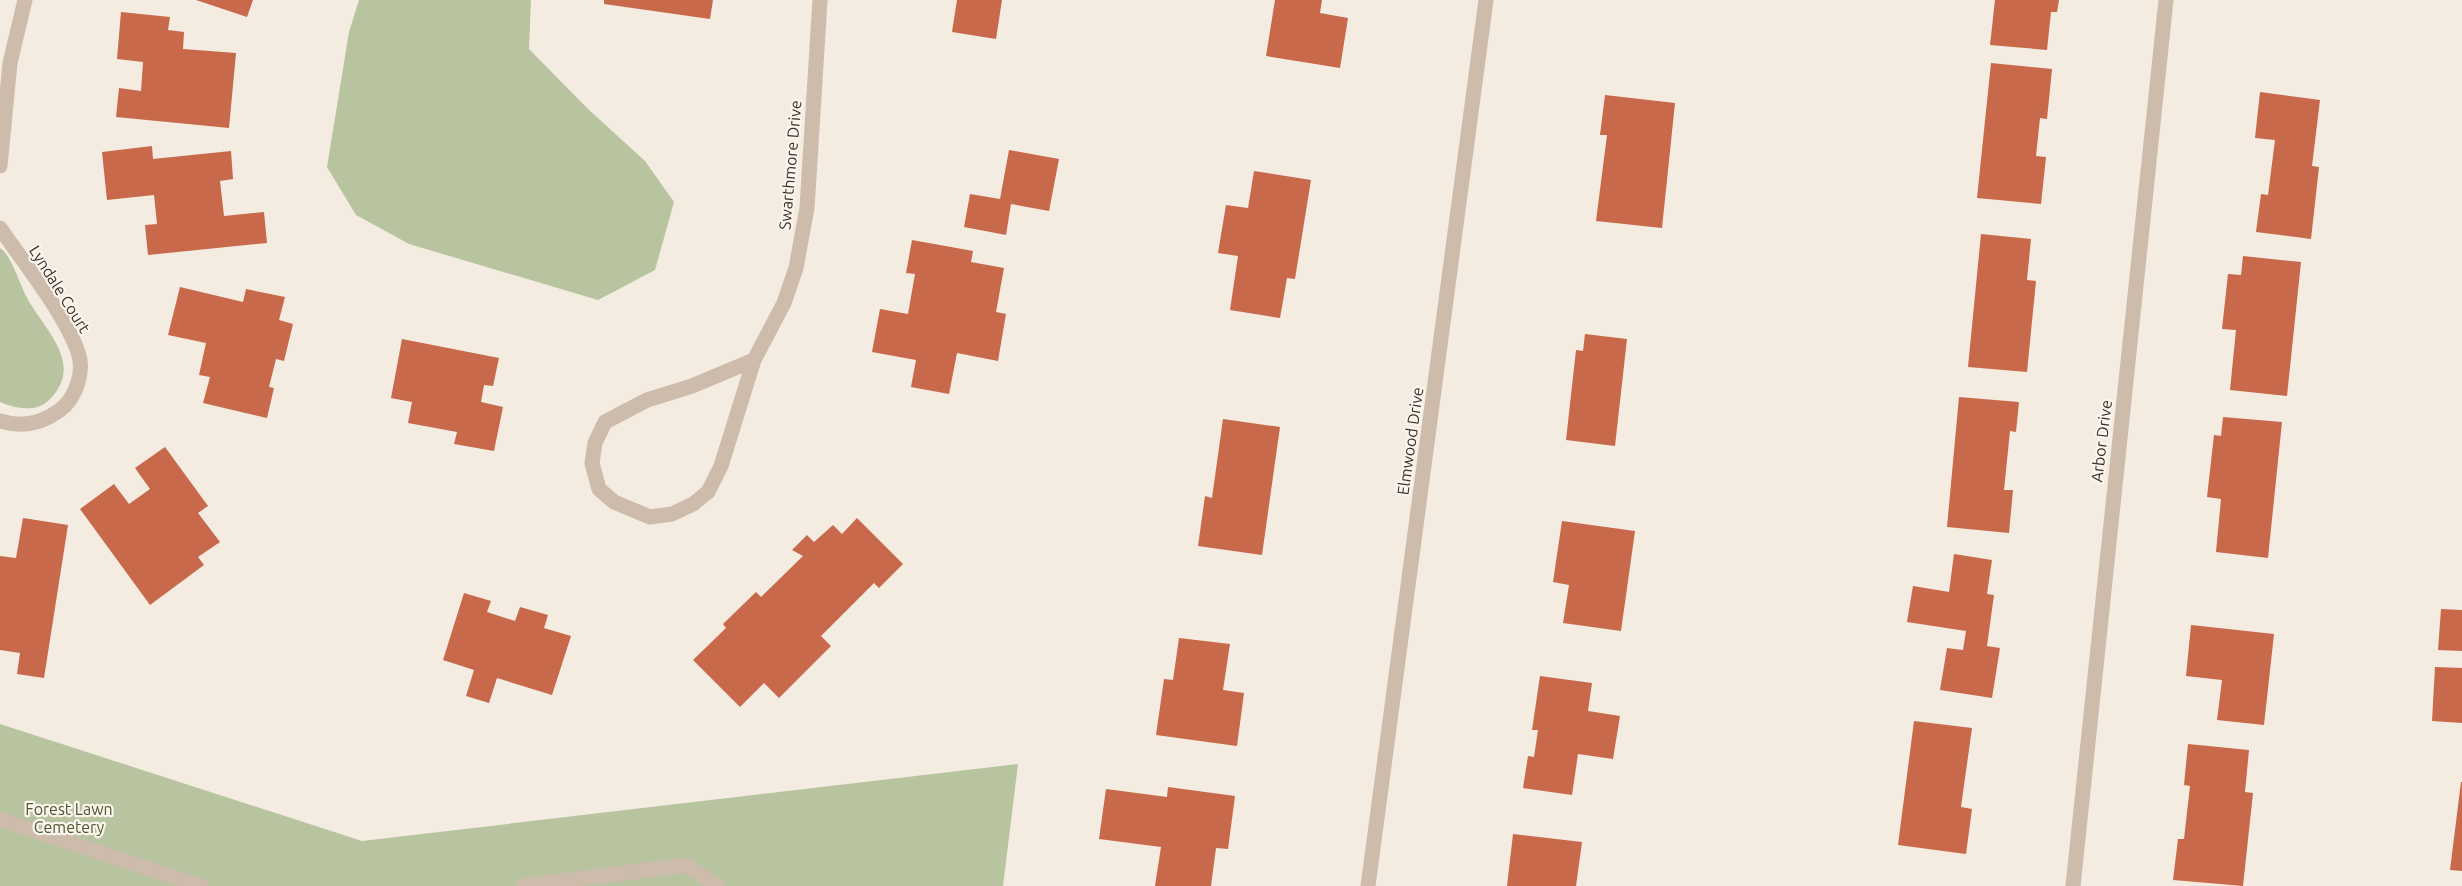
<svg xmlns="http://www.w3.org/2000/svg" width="2462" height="886" viewBox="0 0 2462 886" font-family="Ubuntu,sans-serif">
	<rect width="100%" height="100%" fill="#f4ebe1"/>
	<!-- green -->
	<path fill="#b8c4a0" d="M359 0H531L529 49 588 109 645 161 674 202 655 270 598 300 409 244 356 215 327 167 349 32Z
		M0 248C10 253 20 284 26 296 43 329 87 364 48 401 34 413 15 408 0 402Z
		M0 724 362 841 1018 764 1003 886H0Z"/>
	<!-- building -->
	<path fill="#c8694b" d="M196 0H253L247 17Z
		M604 0H713L710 19 604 4Z
		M957 0H1002L996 39 952 32Z
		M1275 0H1322L1320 13 1348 18 1340 68 1266 56Z
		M1995 0H2059L2057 12H2051L2047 50 1990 45Z
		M121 12 170 17 168 30 184 32 183 49 236 53 229 128 116 117 119 88 141 91 143 62 117 59Z
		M1991 63 2052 69 2047 119 2040 118 2036 156 2046 157 2041 204 1977 198Z
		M2260 92 2320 100 2312 166 2319 167 2311 239 2256 232 2261 194 2268 195 2275 140 2255 138Z
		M1605 95 1675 103 1662 228 1596 221 1607 135H1600Z
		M152 146 153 159 231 151 233 179 220 181 224 216 264 212 267 243 148 255 145 225 157 224 154 195 107 200 102 152Z
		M1009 150 1059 159 1049 211 1011 204 1006 235 964 227 970 194 1000 199Z
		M1254 171 1311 180 1295 279 1287 278 1280 318 1230 310 1238 256 1218 253 1226 205 1248 208Z
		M1981 234 2031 239 2027 280 2036 281 2027 372 1968 367Z
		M912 240 973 251 971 262 1004 268 996 312 1006 314 998 361 957 353 949 394 911 387 916 360 872 352 880 309 908 314 915 274 906 273Z
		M2243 256 2301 262 2287 396 2230 390 2236 330 2222 329 2228 274 2241 275Z
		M180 287 243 302 246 289 285 297 279 320 293 324 284 361 276 359 269 387 274 388 267 418 203 403 210 377 199 375 206 343 168 335Z
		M1585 334 1627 339 1615 446 1566 440 1576 350 1583 351Z
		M402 339 499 358 493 386 484 385 481 402 503 407 494 451 454 444 457 432 408 423 412 402 391 398Z
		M1959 397 2019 402 2016 432 2010 431 2004 490H2013L2009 533 1947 527Z
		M2223 417 2282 422 2268 558 2216 552 2221 499 2207 497 2214 435 2221 436Z
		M1223 419 1280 427 1262 555 1198 546 1205 496 1212 498Z
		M165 447 208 506 198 513 220 542 198 557 204 565 150 605 80 509 114 484 129 504 150 489 135 468Z
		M23 518 68 525 44 678 17 674 20 653 0 650V556L16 558Z
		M857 518 903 564 879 588 874 583 821 636 831 646 779 698 764 683 740 707 693 660 726 628 723 624 756 592 761 597 803 556 792 550 807 535 814 542 833 525 842 534Z
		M1562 521 1635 531 1621 631 1563 623 1569 585 1553 582Z
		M1954 554 1992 560 1987 594 1994 595 1987 646 2000 648 1992 698 1940 690 1947 648 1963 650 1966 631 1907 622 1913 586 1949 592Z
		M464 593 491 601 487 612 515 621 520 607 548 615 544 628 571 636 552 695 497 678 489 703 466 696 474 670 443 660Z
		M2441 609 2462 610V651L2438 650Z
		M2191 625 2274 634 2264 725 2217 720 2222 680 2186 676Z
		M1179 638 1230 644 1223 690 1244 693 1237 746 1156 735 1164 679 1173 680Z
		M2435 667 2462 668V723L2432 721Z
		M1540 676 1592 683 1588 711 1620 716 1613 759 1578 754 1572 795 1523 788 1528 756 1534 757 1538 730H1532Z
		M1914 721 1972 728 1961 807 1972 809 1966 854 1898 845Z
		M2188 744 2249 750 2245 792 2253 793 2243 886 2173 880 2178 839H2184L2190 786 2184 785Z
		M2461 782H2462V871L2450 870Z
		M1168 787 1235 796 1228 849 1216 848 1211 886H1155L1161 847 1099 839 1106 789 1167 797Z
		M1513 834 1582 842 1576 886H1507Z"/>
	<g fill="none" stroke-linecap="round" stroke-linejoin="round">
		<!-- minor -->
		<path stroke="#cdbbac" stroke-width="15" d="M0 166 10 63 25 0
			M0 228C24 263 65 314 78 352 85 371 76 398 60 410 41 424 22 428 0 421
			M754 360 692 386 647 400 605 422 595 443 592 463 599 489 614 502 650 517 672 514 693 504 708 492 721 466 754 360 784 303 796 268 807 208 820 0
			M0 819 201 886
			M523 886 687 865 717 886
			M1368 886 1486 0
			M2073 886 2166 0"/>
	</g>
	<g text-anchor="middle" stroke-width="4.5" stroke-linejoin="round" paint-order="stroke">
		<!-- street labels -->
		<g font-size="16" fill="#3b302b" stroke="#fbf5ee">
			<text transform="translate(790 165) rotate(-85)" y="6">Swarthmore Drive</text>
			<text transform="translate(60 289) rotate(58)" y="6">Lyndale Court</text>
			<text transform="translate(1410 441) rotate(-82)" y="6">Elmwood Drive</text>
			<text transform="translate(2101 441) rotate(-83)" y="6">Arbor Drive</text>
		</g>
		<!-- park labels -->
		<g font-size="16" fill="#4a5a2e" stroke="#fbf5ee">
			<text x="69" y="815">Forest Lawn<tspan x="69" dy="18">Cemetery</tspan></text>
		</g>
	</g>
</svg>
